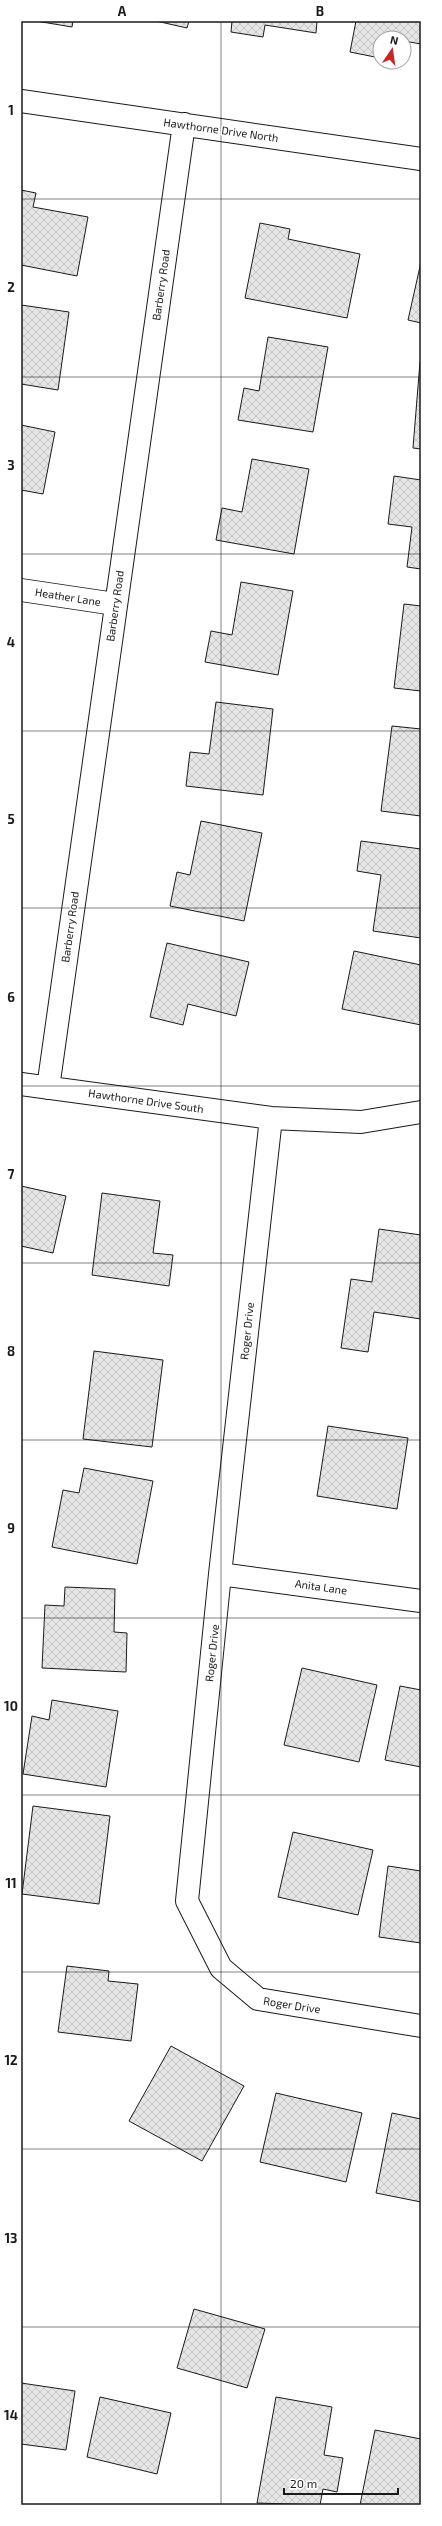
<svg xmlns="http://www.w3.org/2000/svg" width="442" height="2526" viewBox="0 0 442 2526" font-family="'Exo 2',sans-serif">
	<defs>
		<pattern id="building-cross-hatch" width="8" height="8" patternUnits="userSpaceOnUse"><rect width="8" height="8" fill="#e6e6e6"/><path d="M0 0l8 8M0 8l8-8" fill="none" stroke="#c5c5c5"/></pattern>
	</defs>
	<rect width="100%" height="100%" fill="#fff"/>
	<!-- building -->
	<path fill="url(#building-cross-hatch)" stroke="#1a1a1a" d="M36 21H73L72 27Z
		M156 21H189L187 28Z
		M232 21H317L316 33 265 25 263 37 231 32Z
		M356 21H421V44L404 41V38H380V58L350 52Z
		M21 190 36 193 33 207 88 217 77 276 21 265Z
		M260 223 290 229 288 239 360 254 347 318 245 298Z
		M421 262V323L408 320Z
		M21 305 69 312 58 390 21 384Z
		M268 337 328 347 313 432 238 420 244 388 259 391Z
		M420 362H421V449L413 448Z
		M21 425 55 432 43 494 21 490Z
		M252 459 309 469 294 554 216 540 222 508 242 512Z
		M394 476 421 480V569L407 567 412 527 388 524Z
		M241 582 293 591 278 675 205 662 211 631 232 635Z
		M404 604 421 606V691L394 688Z
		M216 702 273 709 263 795 186 786 190 752 209 754Z
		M392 726 421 729V816L381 811Z
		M201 821 262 833 244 921 170 906 177 872 190 875Z
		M361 841 421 849V938L373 931 381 875 357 871Z
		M167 943 249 962 236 1016 188 1004 183 1025 150 1017Z
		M354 951 421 965V1025L342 1009Z
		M21 1186 66 1196 53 1253 21 1246Z
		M102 1193 160 1201 153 1253 173 1255 169 1286 92 1275Z
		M379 1229 421 1235V1319L374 1312 368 1352 341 1348 351 1279 372 1282Z
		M94 1351 163 1360 152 1447 83 1439Z
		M328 1426 408 1438 397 1509 317 1496Z
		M84 1468 153 1481 137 1564 52 1547 63 1490 79 1493Z
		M65 1587 115 1589 114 1632 127 1633 126 1672 42 1668 45 1605 64 1606Z
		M302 1668 377 1685 359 1762 284 1745Z
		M400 1686 421 1690V1767L385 1760Z
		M52 1700 118 1711 106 1787 23 1774 32 1716 49 1720Z
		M33 1806 110 1816 99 1904 22 1894Z
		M293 1832 373 1850 358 1915 278 1897Z
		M388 1866 421 1871V1943L379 1937Z
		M67 1966 109 1971 108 1981 138 1984 131 2041 58 2032Z
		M171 2046 244 2086 202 2161 129 2121Z
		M276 2093 362 2113 346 2182 260 2162Z
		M392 2113 421 2119V2202L376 2193Z
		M194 2309 265 2329 247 2388 177 2368Z
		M21 2383 75 2391 66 2450 21 2444Z
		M100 2397 171 2413 157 2474 87 2457Z
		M276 2397 332 2407 324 2455 343 2458 337 2492 323 2489 320 2505 257 2503Z
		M375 2430 421 2439V2505H360Z"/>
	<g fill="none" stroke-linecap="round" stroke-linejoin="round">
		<!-- street casing -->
		<g stroke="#1a1a1a" stroke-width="24">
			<path id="street" d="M21 101 421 159
				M21 590 115 604
				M21 1084 271 1118 361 1122 421 1112
				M48 1088 184 124
				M271 1118 220 1574 187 1901 221 1968 258 1999 421 2026
				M220 1574 421 1601"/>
		</g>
		<!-- street -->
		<use href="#street" stroke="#fff" stroke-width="22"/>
	</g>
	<!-- grid -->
	<path fill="none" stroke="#1a1a1a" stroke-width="1" stroke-opacity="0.55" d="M221 21V2505M21 199H421M21 377H421M21 554H421M21 731H421M21 908H421M21 1086H421M21 1263H421M21 1440H421M21 1618H421M21 1795H421M21 1972H421M21 2149H421M21 2327H421"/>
	<g text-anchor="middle" stroke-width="3" stroke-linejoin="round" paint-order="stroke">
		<!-- street labels -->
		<g font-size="11" fill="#1a1a1a" stroke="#fff">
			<text transform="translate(221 130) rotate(8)" y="4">Hawthorne Drive North</text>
			<text transform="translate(161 285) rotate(-82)" y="4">Barberry Road</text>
			<text transform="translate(68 597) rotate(9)" y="4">Heather Lane</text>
			<text transform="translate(115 606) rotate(-82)" y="4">Barberry Road</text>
			<text transform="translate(70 927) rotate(-82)" y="4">Barberry Road</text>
			<text transform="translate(146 1101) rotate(8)" y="4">Hawthorne Drive South</text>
			<text transform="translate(247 1331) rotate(-84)" y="4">Roger Drive</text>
			<text transform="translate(321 1587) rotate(8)" y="4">Anita Lane</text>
			<text transform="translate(212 1653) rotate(-84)" y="4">Roger Drive</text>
			<text transform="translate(292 2005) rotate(9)" y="4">Roger Drive</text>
		</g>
	</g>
	<!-- border -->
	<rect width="442" height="2526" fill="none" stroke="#ffffff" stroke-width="44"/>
	<!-- north arrow -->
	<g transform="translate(392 50) rotate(13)"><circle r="19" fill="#ffffff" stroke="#a3a3a3"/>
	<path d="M0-3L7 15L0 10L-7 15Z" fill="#c62828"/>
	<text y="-6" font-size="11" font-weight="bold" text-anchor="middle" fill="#1a1a1a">N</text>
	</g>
	<!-- scale -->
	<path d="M284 2488v6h114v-6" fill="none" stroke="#1a1a1a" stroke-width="2"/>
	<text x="290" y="2488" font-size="12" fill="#1a1a1a" stroke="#ffffff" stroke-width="3" paint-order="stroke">20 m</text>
	<rect x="22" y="22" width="398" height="2482" fill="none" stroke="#1a1a1a" stroke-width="1.5"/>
	<g font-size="13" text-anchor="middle" font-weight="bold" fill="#1a1a1a">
		<text x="122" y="16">A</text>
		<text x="320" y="16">B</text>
		<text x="11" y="115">1</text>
		<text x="11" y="292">2</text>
		<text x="11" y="470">3</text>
		<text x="11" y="647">4</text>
		<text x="11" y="824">5</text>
		<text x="11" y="1002">6</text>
		<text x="11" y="1179">7</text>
		<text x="11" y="1356">8</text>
		<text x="11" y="1533">9</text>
		<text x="11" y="1711">10</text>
		<text x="11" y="1888">11</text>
		<text x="11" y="2065">12</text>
		<text x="11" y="2243">13</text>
		<text x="11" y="2420">14</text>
	</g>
</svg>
